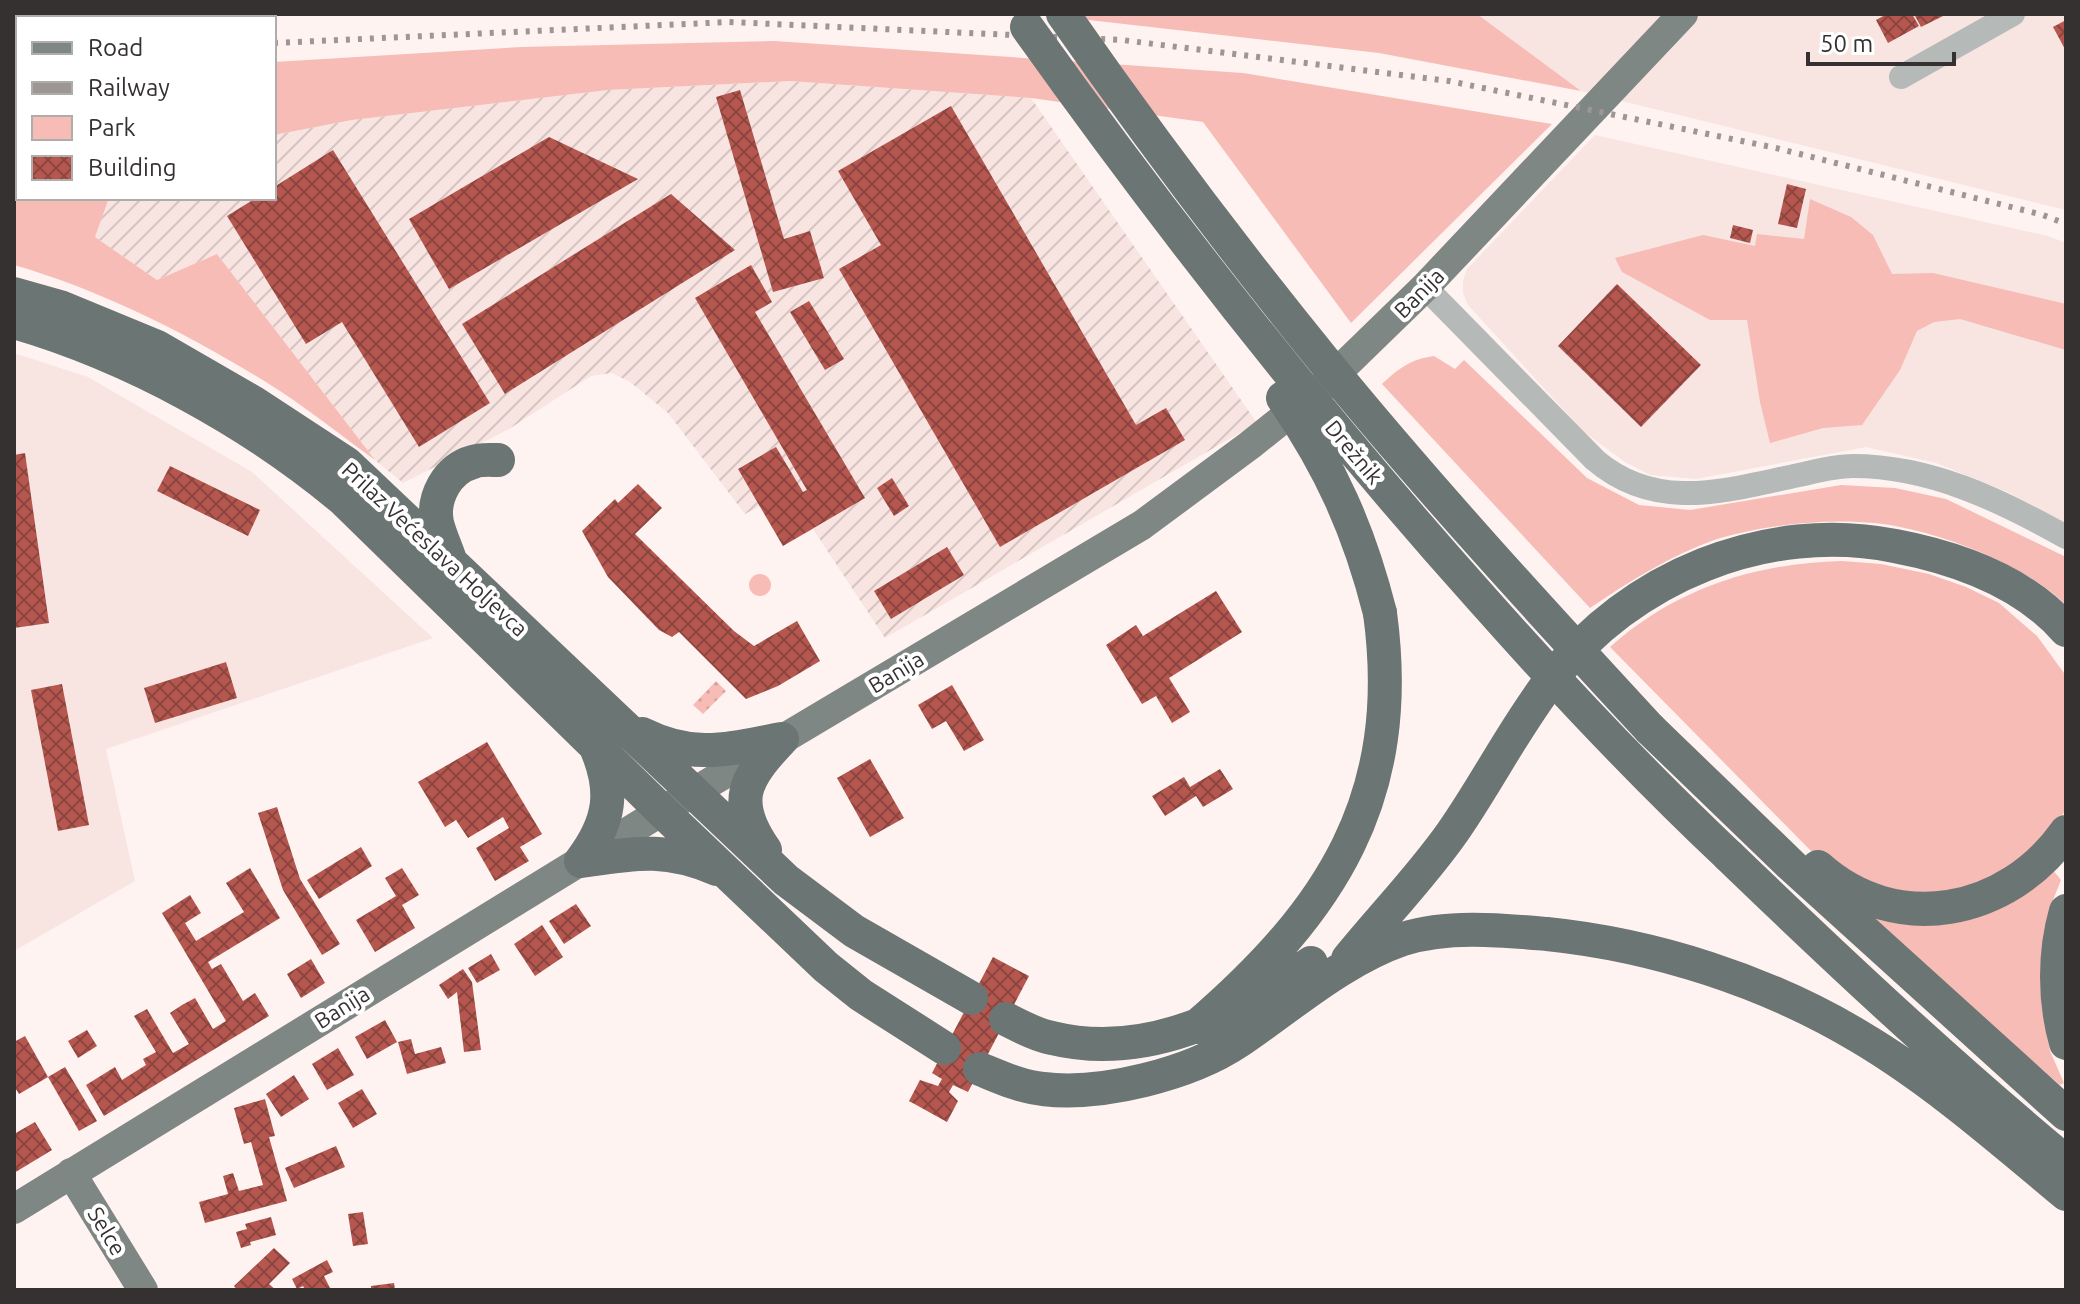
<svg xmlns="http://www.w3.org/2000/svg" width="2080" height="1304" viewBox="0 0 2080 1304" font-family="Ubuntu,sans-serif">
	<defs>
		<pattern id="industrial-furrows" width="10" height="10" patternUnits="userSpaceOnUse" patternTransform="scale(2)"><rect width="10" height="10" fill="#f8e4e1"/><path d="M-1 1l2-2M0 10L10 0M9 11l2-2" fill="none" stroke="#d5c4c1"/></pattern>
		<pattern id="park-dots" width="8" height="8" patternUnits="userSpaceOnUse" patternTransform="scale(2)"><rect width="8" height="8" fill="#f7bcb5"/><path d="M2 2h.1M6 6h.1" fill="none" stroke="#d4a29c" stroke-width="1.8" stroke-linecap="round"/></pattern>
		<pattern id="building-cross-hatch" width="8" height="8" patternUnits="userSpaceOnUse" patternTransform="scale(2)"><rect width="8" height="8" fill="#b5574f"/><path d="M0 0l8 8M0 8l8-8" fill="none" stroke="#8c453f"/></pattern>
	</defs>
	<rect width="100%" height="100%" fill="#fef3f1"/>
	<!-- built -->
	<path fill="#f8e4e1" d="M1477 14H2066V210L1581 91Z
		M1595 135 2048 236 2066 243V524L2010 493 1936 463 1866 447 1696 479 1650 475 1625 462 1584 432 1468 305 1463 293V281L1467 269Z
		M14 353 88 377 252 472 433 638 106 749 135 881 14 951Z"/>
	<!-- industrial -->
	<path fill="url(#industrial-furrows)" d="M790 81 1031 98 1257 423 885 638 813 529 783 546 760 506 745 514 668 413 630 382 612 373 591 376 509 429 403 483 375 460 217 254 157 280 95 237 109 198H274V135L352 120 608 90Z"/>
	<!-- green -->
	<path fill="#f7bcb5" d="M14 14H203L183 18H18V51L14 52Z
		M1036 14H1477L1581 91 1379 53Z
		M775 41 1243 73 1552 124 1351 323 1203 122 1031 98 790 81 608 90 352 120 274 135V62L521 47Z
		M18 93V198H109L95 237 157 280 217 254 375 460C343 437 312 412 280 391 200 340 105 291 14 265V94Z
		M1810 199 1851 217 1873 235 1892 274 1933 273 2066 304V350L1960 319 1934 322 1917 331 1900 370 1862 425 1823 428 1770 443 1760 402 1747 320H1710L1622 272 1615 258 1703 235 1755 246 1757 234 1804 239Z
		M1434 356 1455 369 1464 360 1587 478 1639 505 1690 510 1841 485 1895 488 1946 499 2066 557V605C2023 563 1934 529 1874 523 1826 518 1763 525 1717 539 1671 555 1630 581 1590 608L1382 384C1399 368 1411 359 1434 356Z
		M1842 561 1881 564 1929 574 1966 587 1999 603 2037 636 2064 673 2066 808 2056 829 1995 883 1913 901 1818 858 1610 647C1675 589 1755 563 1842 561Z
		M749 585a11 11 0 1 1 22 0a11 11 0 1 1-22 0Z
		M2052 869 2061 880 2053 900 2043 1012 2050 1051 2064 1083 2060 1085 1854 907 1891 918Z"/>
	<!-- park -->
	<path fill="url(#park-dots)" d="M716 681 726 691 703 714 693 705Z"/>
	<!-- building -->
	<path fill="url(#building-cross-hatch)" d="M1887 14H1912L1919 26 1888 43 1876 20Z
		M1914 14H1947L1921 27Z
		M2066 20V51L2053 27Z
		M740 90 784 239 810 231 824 278 773 292 716 97Z
		M951 106 1136 425 1166 408 1185 440 1000 547 839 269 881 245 838 171Z
		M549 137 638 179 449 289 409 219Z
		M333 150 490 403 419 447 342 322 306 344 227 216 256 198H274V187Z
		M1787 184 1806 189 1797 228 1778 224Z
		M671 194 735 250 505 394 462 324Z
		M1733 225 1753 230 1750 243 1730 238Z
		M751 265 772 302 755 312 865 498 783 546 738 469 776 447 803 492 807 490 695 298Z
		M1617 284 1701 365 1641 427 1558 346Z
		M809 301 844 359 825 370 790 312Z
		M25 453 49 623 14 628V455Z
		M170 466 260 510 248 536 157 491Z
		M892 478 909 506 894 516 877 488Z
		M638 484 662 508 635 534 734 631 754 646 797 621 820 661 778 686 746 699 679 632 672 637 659 630 608 577 582 531 615 499 618 503Z
		M947 547 964 575 891 619 874 591Z
		M1216 591 1242 632 1169 678 1190 712 1172 723 1156 696 1142 704 1106 645 1136 625 1143 636Z
		M226 662 237 698 155 723 144 688Z
		M62 684 89 825 58 831 31 690Z
		M952 685 984 740 964 751 946 721 932 729 918 705Z
		M487 742 542 834 520 847 529 861 495 881 476 848 509 828 503 817 468 838 456 820 445 827 418 782Z
		M870 759 904 818 870 837 837 778Z
		M1220 769 1233 789 1203 807 1196 796 1165 816 1152 796 1184 777 1190 787Z
		M277 807 300 879 340 944 322 955 283 890 258 813Z
		M361 847 372 866 319 899 307 880Z
		M250 868 280 918 208 962 212 969 221 964 243 1001 255 993 269 1016 104 1116 86 1085 115 1067 122 1080 146 1065 143 1059 156 1052 134 1016 147 1009 173 1053 189 1044 170 1013 182 1005 195 998 213 1029 226 1021 162 913 190 895 201 913 185 923 196 941 244 912 226 883Z
		M402 868 419 895 402 905 415 928 375 952 356 920 396 896 385 878Z
		M576 904 591 926 564 944 549 921Z
		M542 925 563 957 535 976 514 944Z
		M491 954 500 970 477 983 468 968Z
		M993 957 1029 976 968 1092 953 1085 949 1092 958 1101 947 1122 909 1101 920 1080 938 1086 942 1079 932 1073Z
		M311 959 325 983 301 998 287 974Z
		M463 969 472 982 481 1050 464 1052 457 992 448 999 439 985Z
		M385 1020 397 1042 367 1059 355 1037Z
		M87 1030 97 1046 78 1058 68 1041Z
		M25 1036 48 1077 19 1094 14 1086V1042Z
		M411 1039 415 1054 441 1047 446 1063 407 1074 398 1042Z
		M338 1048 354 1075 327 1090 312 1064Z
		M65 1067 97 1121 79 1131 48 1077Z
		M294 1075 309 1099 281 1117 266 1094Z
		M362 1089 377 1114 353 1128 338 1103Z
		M265 1099 275 1136 269 1137 287 1201 205 1223 199 1202 228 1194 223 1176 233 1173 239 1191 263 1185 251 1142 244 1144 234 1108Z
		M35 1122 52 1150 14 1173V1134Z
		M336 1146 345 1167 294 1188 285 1168Z
		M363 1212 368 1244 353 1246 348 1214Z
		M271 1217 276 1235 250 1242 251 1245 241 1248 236 1232 247 1229 245 1224Z
		M274 1248 290 1263 269 1284 276 1290H237L234 1286Z
		M327 1260 333 1272 324 1276 331 1290H305L303 1286 297 1289 292 1279Z
		M394 1283 395 1290H371V1286Z"/>
	<g fill="none" stroke-linecap="round" stroke-linejoin="round">
		<!-- minor -->
		<path stroke="#b5bab9" stroke-width="24" d="M1901 77 2013 14
			M1425 287 1595 460C1657 513 1727 490 1799 475 1817 471 1835 466 1853 466 1930 466 2000 500 2066 537"/>
		<!-- major -->
		<path stroke="#7f8785" stroke-width="30" d="M71 1173 143 1290
			M14 1209 662 811 1142 525 1250 445 1320 389 1425 287 1683 14"/>
		<!-- highway -->
		<path stroke="#6b7573" stroke-width="34" d="M14 294 60 307 157 347 254 403 347 464 786 880 854 931 971 998
			M14 322C131 356 251 422 344 500L662 811 826 967 861 995 944 1048
			M450 560C446 548 440 535 437 523 432 498 447 469 473 462 481 459 490 460 498 460
			M1650 729 1791 865 2066 1114
			M642 734C694 760 728 749 782 739
			M765 850C731 801 744 779 782 739
			M1729 856C1838 961 1949 1065 2066 1162
			M581 861C636 853 665 847 717 869
			M581 861C611 821 615 790 595 745
			M1818 867C1896 937 2007 915 2066 832
			M2066 911C2054 953 2054 1000 2066 1043
			M1348 959C1382 917 1421 877 1452 833 1487 783 1514 728 1551 680 1629 577 1767 520 1895 546 1958 558 2023 581 2066 630
			M1006 1019C1020 1026 1036 1035 1052 1038 1146 1061 1235 1015 1311 963
			M1196 1027C1332 910 1405 797 1380 613
			M980 1069C1000 1077 1021 1087 1043 1089 1102 1096 1190 1074 1239 1041 1292 1005 1342 960 1403 939 1448 925 1500 930 1547 934 1654 945 1767 981 1860 1037 1934 1081 2000 1139 2066 1194"/>
		<!-- rail -->
		<path stroke="#9d9694" stroke-width="6" stroke-dasharray="4 8" stroke-linecap="butt" d="M274 43 729 22 1122 40 1449 81 1776 148 2043 215 2066 224
			M14 85 18 84"/>
		<!-- highway-bridge -->
		<path stroke="#6b7573" stroke-width="34" d="M1063 14C1146 133 1233 249 1325 362 1428 488 1539 609 1650 729
			M1027 27C1169 226 1319 417 1482 599 1561 688 1642 774 1729 856
			M1283 398C1331 468 1359 530 1380 613"/>
	</g>
	<g text-anchor="middle" stroke-width="8" stroke-linejoin="round" paint-order="stroke">
		<!-- street labels -->
		<g font-size="22" fill="#353130" stroke="#fff">
			<text transform="translate(1419 293) rotate(-45)" y="8">Banija</text>
			<text transform="translate(1354 452) rotate(50)" y="8">Drežnik</text>
			<text transform="translate(435 549) rotate(43)" y="8">Prilaz Većeslava Holjevca</text>
			<text transform="translate(896 672) rotate(-31)" y="8">Banija</text>
			<text transform="translate(342 1007) rotate(-32)" y="8">Banija</text>
			<text transform="translate(107 1231) rotate(59)" y="8">Selce</text>
		</g>
	</g>
	<!-- border -->
	<rect width="2080" height="1304" fill="none" stroke="#353130" stroke-width="32"/>
	<!-- legend -->
	<rect x="16" y="16" width="260" height="184" fill="#ffffff" stroke="#aeadac" stroke-width="2"/>
	<rect x="32" y="42" width="40" height="12" fill="#7f8785" stroke="#aeadac" stroke-width="2"/>
	<text x="88" y="56" font-size="24" fill="#353130">Road</text>
	<rect x="32" y="82" width="40" height="12" fill="#9d9694" stroke="#aeadac" stroke-width="2"/>
	<text x="88" y="96" font-size="24" fill="#353130">Railway</text>
	<rect x="32" y="116" width="40" height="24" fill="#f7bcb5" stroke="#aeadac" stroke-width="2"/>
	<text x="88" y="136" font-size="24" fill="#353130">Park</text>
	<rect x="32" y="156" width="40" height="24" fill="url(#building-cross-hatch)" stroke="#aeadac" stroke-width="2"/>
	<text x="88" y="176" font-size="24" fill="#353130">Building</text>
	<!-- scale -->
	<path d="M1808 52v12h146v-12" fill="none" stroke="#353130" stroke-width="4"/>
	<text x="1820" y="52" font-size="24" fill="#353130" stroke="#ffffff" stroke-width="6" paint-order="stroke">50 m</text>
</svg>
